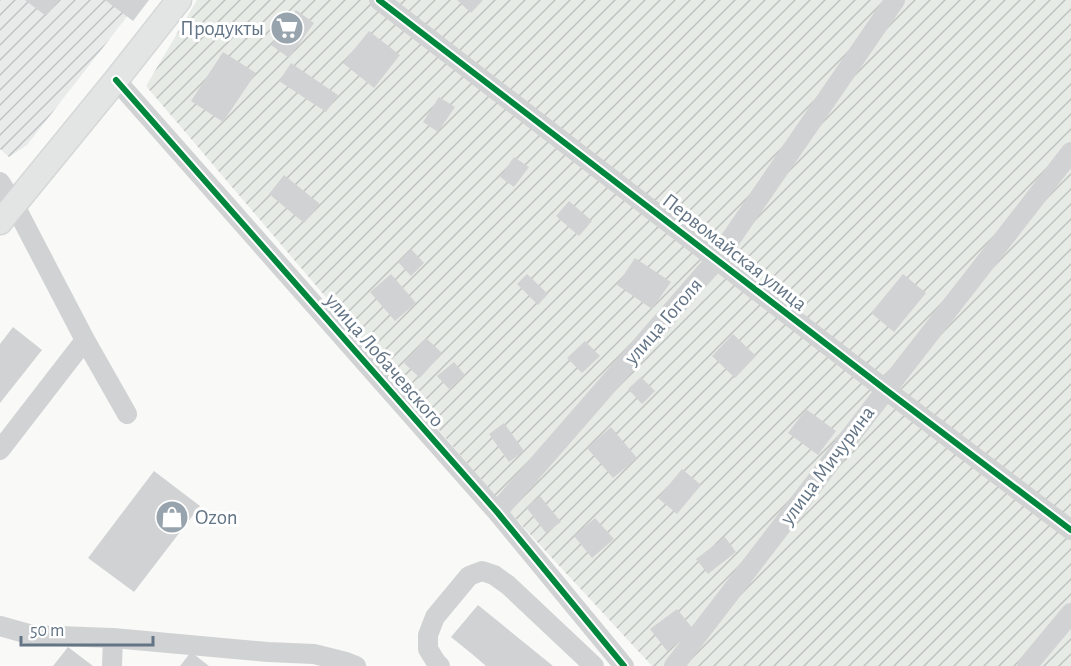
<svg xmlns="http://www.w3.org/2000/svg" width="1071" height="666" viewBox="0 0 1071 666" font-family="'Alegreya Sans',sans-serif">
	<defs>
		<pattern id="industrial-furrows" width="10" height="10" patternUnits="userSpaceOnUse" patternTransform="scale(1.5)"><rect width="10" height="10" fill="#e9ebeb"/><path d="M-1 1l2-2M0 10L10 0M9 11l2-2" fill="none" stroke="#c0c3c4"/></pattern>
		<pattern id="garden-furrows" width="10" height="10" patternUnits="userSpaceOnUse" patternTransform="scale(1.5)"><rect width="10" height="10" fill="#e7ebe5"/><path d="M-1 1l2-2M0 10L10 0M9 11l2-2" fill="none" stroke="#bfc3bf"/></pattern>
	</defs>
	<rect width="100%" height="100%" fill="#f9f9f8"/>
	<!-- industrial -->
	<path fill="url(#industrial-furrows)" d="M0 0H140L27 145 9 157 0 149Z"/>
	<!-- garden -->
	<path fill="url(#garden-furrows)" d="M197 0H1071V666H652L502 504 146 86Z"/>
	<!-- building -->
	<path fill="#d1d2d4" d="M25 0H59L46 16Z
		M105 0H149L133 21Z
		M457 0H483L471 13Z
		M296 10 314 23 289 58 271 45 278 35 271 30 284 12 291 17Z
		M369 31 400 55 374 88 343 63Z
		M223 52 256 73 223 122 191 101Z
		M291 63 338 95 326 112 279 81Z
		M439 97 455 107 438 132 423 122Z
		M514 157 529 167 514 187 500 177Z
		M284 175 320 204 304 223 269 194Z
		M569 201 592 221 579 236 556 216Z
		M411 249 424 263 411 276 398 262Z
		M635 258 671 282 652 309 617 285Z
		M391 274 416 303 395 321 370 292Z
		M527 274 548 294 538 305 517 284Z
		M903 274 926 293 894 332 871 313Z
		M13 327 42 350 0 403V344Z
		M733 334 756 356 735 378 712 356Z
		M426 338 442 353 420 378 404 363Z
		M585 341 600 356 582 373 567 358Z
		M454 362 465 375 449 389 437 376Z
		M641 377 655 391 642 404 628 389Z
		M806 409 836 431 818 455 788 433Z
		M504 423 524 451 509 462 489 434Z
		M611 427 637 458 613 478 587 448Z
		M682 469 701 485 677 514 658 498Z
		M154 471 200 506 134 592 88 558Z
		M540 496 561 522 546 533 526 507Z
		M595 518 614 539 592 558 574 536Z
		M725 537 736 552 708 574 696 559Z
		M478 605 553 666H486L472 654 451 637Z
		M677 609 694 630 667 651 650 629Z
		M68 647 93 666H53Z
		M191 652 209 666H180Z"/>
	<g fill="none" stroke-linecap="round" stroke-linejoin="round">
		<!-- major casing -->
		<g stroke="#d6d7d8" stroke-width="27">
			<path id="major" d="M0 222 116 80 179 0"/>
		</g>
		<!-- minor -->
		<path stroke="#d1d2d3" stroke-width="20" d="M379 0 886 390 1071 530
			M116 80 497 512 624 666
			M0 182 14 204 85 340 127 414
			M0 450 85 340
			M497 512 717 259 895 0
			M0 626 32 635 113 638 268 652 314 654 346 662 356 666
			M112 666 113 638
			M440 666 436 662 428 649V635L435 617 469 576 482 571 494 575 508 585 594 666
			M674 666 886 390 1071 152
			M1027 666 1071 613"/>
		<!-- major -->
		<use href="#major" stroke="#e3e4e4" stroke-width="24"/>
		<!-- cycleway casing -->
		<g stroke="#fff" stroke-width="10">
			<path id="cycleway" d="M379 0 886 390 1071 530
				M116 80 497 512 624 666"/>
		</g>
		<!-- cycleway -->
		<use href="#cycleway" stroke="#00873e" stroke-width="6"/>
	</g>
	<!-- icons -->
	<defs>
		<g id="supermarket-disc" transform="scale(1.725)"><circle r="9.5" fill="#97a3ad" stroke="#fff"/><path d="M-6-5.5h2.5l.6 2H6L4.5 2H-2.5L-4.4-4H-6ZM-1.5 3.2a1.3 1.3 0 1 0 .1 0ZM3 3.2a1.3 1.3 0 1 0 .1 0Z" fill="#fff"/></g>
		<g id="shop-disc" transform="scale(1.725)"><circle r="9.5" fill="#97a3ad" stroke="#fff"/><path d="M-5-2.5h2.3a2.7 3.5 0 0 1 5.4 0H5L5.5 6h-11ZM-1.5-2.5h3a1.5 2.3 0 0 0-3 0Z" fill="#fff"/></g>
	</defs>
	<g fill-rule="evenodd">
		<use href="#supermarket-disc" x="287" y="28"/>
		<use href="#shop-disc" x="172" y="517"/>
	</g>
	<g text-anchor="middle" stroke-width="6" stroke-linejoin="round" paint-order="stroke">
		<!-- poi labels -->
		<g font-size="21" fill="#627485" stroke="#fff" text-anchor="end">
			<text x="264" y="35">Продукты</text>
			<text x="195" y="524" text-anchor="start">Ozon</text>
		</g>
		<!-- street labels -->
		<g font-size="21" fill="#627485" stroke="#fff">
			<text transform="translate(735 252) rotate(38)" y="7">Первомайская улица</text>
			<text transform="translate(663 321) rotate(-49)" y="7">улица Гоголя</text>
			<text transform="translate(385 360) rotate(49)" y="7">улица Лобачевского</text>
			<text transform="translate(827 465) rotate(-53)" y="7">улица Мичурина</text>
		</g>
	</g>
	<!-- scale -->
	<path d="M21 636v9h132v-9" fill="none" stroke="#627485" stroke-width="3"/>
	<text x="30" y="636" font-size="18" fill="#627485" stroke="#ffffff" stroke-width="4.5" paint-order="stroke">50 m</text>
</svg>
